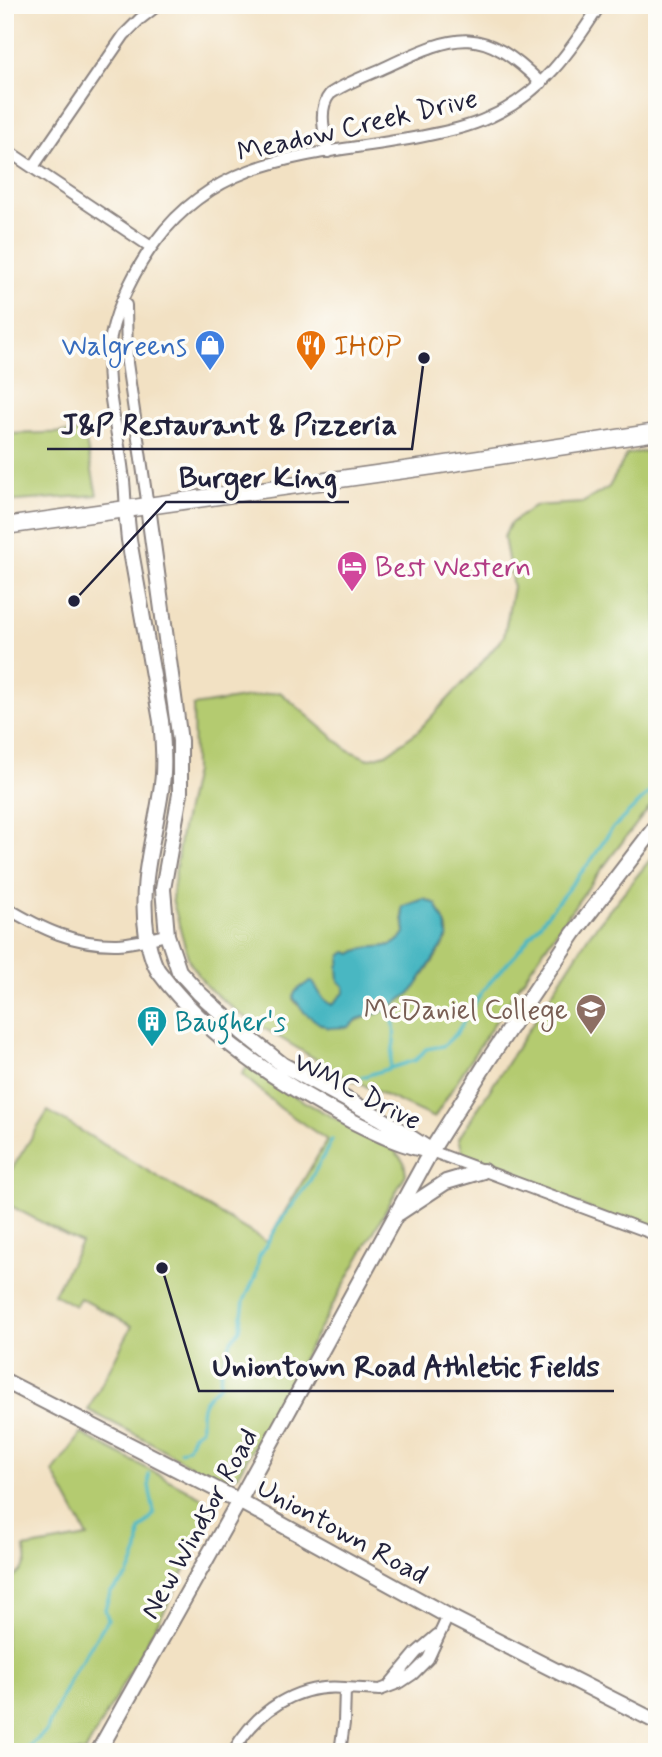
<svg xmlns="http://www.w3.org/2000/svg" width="662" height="1757" viewBox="0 0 662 1757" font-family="Mynerve,sans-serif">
	<rect width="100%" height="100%" fill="#fdfcf7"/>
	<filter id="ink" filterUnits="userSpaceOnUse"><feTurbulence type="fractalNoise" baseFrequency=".0143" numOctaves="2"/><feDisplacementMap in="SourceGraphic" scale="14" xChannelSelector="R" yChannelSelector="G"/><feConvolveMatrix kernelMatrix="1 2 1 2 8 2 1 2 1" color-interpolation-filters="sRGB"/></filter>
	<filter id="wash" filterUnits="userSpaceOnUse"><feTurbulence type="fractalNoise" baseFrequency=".00686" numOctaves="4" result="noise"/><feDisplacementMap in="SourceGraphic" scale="28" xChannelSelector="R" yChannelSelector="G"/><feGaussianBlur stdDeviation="1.57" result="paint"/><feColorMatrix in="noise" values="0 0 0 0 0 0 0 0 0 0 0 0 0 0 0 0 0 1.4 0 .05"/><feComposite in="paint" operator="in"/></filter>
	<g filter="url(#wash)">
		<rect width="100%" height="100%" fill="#f2e1c3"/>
		<!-- green -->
		<path fill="#b4cb70" stroke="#6b7656" stroke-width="2" fill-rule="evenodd" d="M84 432 97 495 5 502V434Z
			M657 450V798C575 899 502 1008 434 1118L346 1077 240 1014 207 987 189 961 172 899 180 838 194 771 193 706 280 692 348 750 368 759 386 754 417 732 479 666 504 636 513 587 504 537 510 524 534 506 582 503 609 487 627 454ZM424 899 436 904 445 923 448 932 447 939C429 966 417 993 387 1009 374 1017 359 1016 348 1027L305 1013 293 999 296 991 312 981 324 1000 332 1005 345 992 344 986 339 981 341 956 346 952 352 954C371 940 389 956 405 933 404 924 402 915 402 907Z
			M657 851V1235L472 1163 463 1153 459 1138 590 934Z
			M248 1066 275 1086 394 1150 404 1162 406 1174 237 1476 223 1479 200 1471 148 1441 88 1410 132 1326 80 1298 75 1306 54 1294 81 1243 5 1203V1180L48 1111 267 1242 327 1140 280 1108 242 1074Z
			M80 1433 201 1497 207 1503 212 1515 167 1606 85 1752H5V1582C19 1575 32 1565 24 1548L88 1537 53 1472 77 1440Z"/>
		<!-- water -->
		<path fill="#49b7c2" stroke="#366c7e" stroke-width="2" d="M424 899 436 904 445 923 448 936 413 991 386 1010 358 1019 348 1027 329 1028 320 1024 305 1013 293 997 296 991 310 981H312L324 1000 332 1005 345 992 344 986 339 981 338 966 340 964 341 956 346 952 352 954C371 940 390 956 405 933 405 924 403 915 402 907Z"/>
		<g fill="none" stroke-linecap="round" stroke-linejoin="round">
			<!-- stream -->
			<path stroke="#49b7c2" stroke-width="3.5" d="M390 1067C392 1050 397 1037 393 1020
				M362 1077 416 1060 426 1049 443 1046 456 1034 483 990 515 955 593 858 611 830 657 785
				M180 1451 188 1447 193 1435 201 1429C200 1405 201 1400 220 1385L221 1370 231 1341 240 1329 244 1301 256 1275 259 1257 281 1220 307 1186 332 1140
				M24 1752 46 1731 71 1677 108 1619 105 1609 110 1593 128 1576 138 1551 140 1530 154 1514C153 1501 147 1486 149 1475"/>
		</g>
	</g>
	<g filter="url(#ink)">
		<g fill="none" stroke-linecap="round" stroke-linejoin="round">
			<!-- minor casing -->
			<g stroke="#8a827f" stroke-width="14">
				<path id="minor" d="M5 149 151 247
					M328 152C325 134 317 109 330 94 347 82 369 75 388 66 458 33 482 25 541 83
					M33 167 124 35 140 19 158 5
					M126 305 127 363 148 507
					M126 510C125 498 125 485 123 473 118 428 102 382 111 336 117 305 137 266 156 241 223 151 319 156 419 137 444 132 467 128 490 117 541 94 571 51 600 5
					M5 907C42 929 74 945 118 944 134 943 151 938 167 935
					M431 1151 657 1235
					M390 1684 416 1653 437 1635
					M345 1688 380 1690 401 1682 413 1674 428 1659 448 1616
					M233 1752C256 1711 297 1683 345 1688L344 1723 340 1752"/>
			</g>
			<!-- major casing -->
			<g stroke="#8a827f" stroke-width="18">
				<path id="major" d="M148 507 180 741V794L163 889 167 935 179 971 199 993 243 1033 283 1065 382 1119 427 1148
					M126 510 129 540 161 721C163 741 165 763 162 784 155 839 138 880 147 937 149 947 153 964 159 972 205 1035 284 1086 352 1121 378 1134 402 1146 431 1151
					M399 1213 446 1182 483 1171
					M5 1381 239 1501 448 1616 657 1722
					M98 1752 239 1501 431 1151 489 1059 574 933 657 825"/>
			</g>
			<!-- highway casing -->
			<g stroke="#8a827f" stroke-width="19">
				<path id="highway" d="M5 526 433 466 657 432"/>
			</g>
			<!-- minor -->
			<use href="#minor" stroke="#fff" stroke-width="10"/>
			<!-- major -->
			<use href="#major" stroke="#fff" stroke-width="14"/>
			<!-- highway -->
			<use href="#highway" stroke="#fff" stroke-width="16"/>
		</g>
	</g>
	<!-- icons -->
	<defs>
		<g id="shop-pin" transform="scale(1.575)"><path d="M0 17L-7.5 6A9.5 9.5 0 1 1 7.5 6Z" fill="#3f7fe0" stroke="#fdfcf7"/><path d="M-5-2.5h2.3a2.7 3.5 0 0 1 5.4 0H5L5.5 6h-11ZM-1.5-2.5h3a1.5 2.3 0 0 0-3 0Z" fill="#fff"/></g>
		<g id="restaurant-pin" transform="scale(1.575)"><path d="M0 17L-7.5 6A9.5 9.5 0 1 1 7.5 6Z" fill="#e8710a" stroke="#fdfcf7"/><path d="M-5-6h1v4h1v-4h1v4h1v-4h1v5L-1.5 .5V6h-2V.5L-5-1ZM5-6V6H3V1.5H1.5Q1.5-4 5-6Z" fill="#fff"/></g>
		<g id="hotel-pin" transform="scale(1.575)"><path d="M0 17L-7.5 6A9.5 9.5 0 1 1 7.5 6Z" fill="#d1479c" stroke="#fdfcf7"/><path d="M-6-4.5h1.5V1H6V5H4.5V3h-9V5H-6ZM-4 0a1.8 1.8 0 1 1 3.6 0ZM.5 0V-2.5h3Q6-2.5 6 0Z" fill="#fff"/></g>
		<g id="university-pin" transform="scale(1.575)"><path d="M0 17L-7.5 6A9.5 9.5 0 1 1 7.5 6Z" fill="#8d6e63" stroke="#fdfcf7"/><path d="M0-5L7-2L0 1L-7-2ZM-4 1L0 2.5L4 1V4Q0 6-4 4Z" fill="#fff"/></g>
		<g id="building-pin" transform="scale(1.575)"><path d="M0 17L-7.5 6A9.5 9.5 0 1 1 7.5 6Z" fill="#0f9aa8" stroke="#fdfcf7"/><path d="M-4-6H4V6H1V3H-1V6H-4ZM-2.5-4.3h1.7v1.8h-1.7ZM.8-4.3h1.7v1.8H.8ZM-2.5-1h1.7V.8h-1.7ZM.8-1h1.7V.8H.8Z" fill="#fff"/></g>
	</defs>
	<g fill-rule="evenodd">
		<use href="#shop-pin" x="210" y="345"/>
		<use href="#restaurant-pin" x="311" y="345"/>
		<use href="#hotel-pin" x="352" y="566"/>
		<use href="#university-pin" x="591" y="1009"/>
		<use href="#building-pin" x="152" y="1021"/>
	</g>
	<g text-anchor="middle" stroke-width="7" stroke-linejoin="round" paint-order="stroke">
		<!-- street labels -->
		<g font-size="28" fill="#22223b" stroke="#fdfcf7">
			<text transform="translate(357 124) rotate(-13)" y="10">Meadow Creek Drive</text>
			<text transform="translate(358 1090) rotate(27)" y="10">WMC Drive</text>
			<text transform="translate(198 1523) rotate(-61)" y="10">New Windsor Road</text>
			<text transform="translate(343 1530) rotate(29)" y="10">Uniontown Road</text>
		</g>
		<!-- shop labels -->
		<g font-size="28" fill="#366cbe" stroke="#fdfcf7" text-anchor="end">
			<text x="187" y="355">Walgreens</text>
		</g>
		<!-- food labels -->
		<g font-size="28" fill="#c56008" stroke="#fdfcf7" text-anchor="start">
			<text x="334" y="355">IHOP</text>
		</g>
		<!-- hotel labels -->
		<g font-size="28" fill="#b23c85" stroke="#fdfcf7" text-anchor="start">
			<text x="375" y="576">Best Western</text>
		</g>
		<!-- education labels -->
		<g font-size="28" fill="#785e54" stroke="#fdfcf7" text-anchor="end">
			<text x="568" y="1019">McDaniel College</text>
		</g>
		<!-- culture labels -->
		<g font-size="28" fill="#0d838f" stroke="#fdfcf7" text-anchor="start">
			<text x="175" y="1031">Baugher's</text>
		</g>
	</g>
	<!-- callouts -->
	<path fill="none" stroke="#22223b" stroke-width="2.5" d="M424 358L412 449H47M74 601L166 502H349M162 1268L199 1391H614"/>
	<g fill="#22223b" stroke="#fdfcf7" stroke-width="2.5">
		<circle cx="424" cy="358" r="7"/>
		<circle cx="74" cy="601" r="7"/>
		<circle cx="162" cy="1268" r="7"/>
	</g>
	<g font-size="30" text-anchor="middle" font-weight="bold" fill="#22223b" stroke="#fdfcf7" stroke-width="7" stroke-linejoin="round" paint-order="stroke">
		<text x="229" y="434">J&amp;P Restaurant &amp; Pizzeria</text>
		<text x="258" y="487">Burger King</text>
		<text x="406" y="1376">Uniontown Road Athletic Fields</text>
	</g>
	<!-- margin -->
	<rect width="662" height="1757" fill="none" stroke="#fdfcf7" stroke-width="28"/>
</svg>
